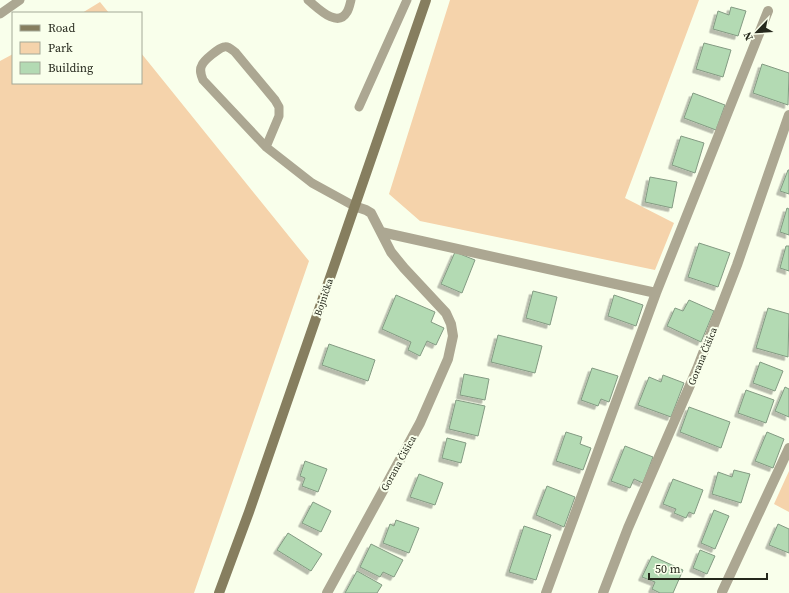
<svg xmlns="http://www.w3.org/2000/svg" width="789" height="593" viewBox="0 0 789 593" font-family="'Source Serif 4',serif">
	<defs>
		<filter id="shadow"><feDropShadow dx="-3.5" dy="3.5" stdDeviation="0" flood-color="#0004"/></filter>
	</defs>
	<rect width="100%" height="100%" fill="#f9ffeb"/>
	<!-- green -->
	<path fill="#f5d3ab" d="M450 0H699L625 198 674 223 655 270 420 221 389 194Z
		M100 2 109 13H81H82Z
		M141 53 309 261 194 593H0V61L13 54V83H141Z
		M789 471V512L774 504Z"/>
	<!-- building -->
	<path fill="#b3dab3" stroke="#839a82" filter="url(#shadow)" d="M731 7 746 11 738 36 713 29 718 11 729 15Z
		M704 43 731 50 723 77 696 69Z
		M762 64 789 73 788 105 753 93Z
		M693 93 725 105 716 130 684 118Z
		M681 136 704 143 695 173 672 165Z
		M788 170H789V194L780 191Z
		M650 177 677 182 672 208 645 202Z
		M787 208 789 209V235L780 232Z
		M699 243 730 253 718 287 688 277Z
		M786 246H789V271L780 268Z
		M455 252 475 260 462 293 441 284Z
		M533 291 557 297 550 325 526 318Z
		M396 295 435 312 431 322 444 328 436 345 427 341 420 356 408 350 411 342 382 329Z
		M614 295 643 305 636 326 608 316Z
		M689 300 714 311 701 342 667 326 675 308 683 311Z
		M768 308 789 314 788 357 756 348Z
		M498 335 542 346 535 373 491 362Z
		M329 344 375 360 368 381 322 365Z
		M760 362 783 371 775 391 753 383Z
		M592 368 618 376 609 402 601 399 598 406 581 400Z
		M464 374 489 379 485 400 460 395Z
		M663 375 684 383 671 417 638 405 649 377 661 382Z
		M785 387 789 389V417L775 411Z
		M746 390 774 400 766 423 738 413Z
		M456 400 485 406 478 436 449 429Z
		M689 407 730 422 721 448 680 432Z
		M566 432 582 437 580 444 591 448 583 470 556 461Z
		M767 432 784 439 773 468 755 461Z
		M447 438 466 443 461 463 442 458Z
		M625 446 653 457 643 483 634 479 630 488 611 481Z
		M305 461 327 469 318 492 302 486 305 478 300 476Z
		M734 470 750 474 741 503 712 494 718 472 732 477Z
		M419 474 443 483 435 505 410 497Z
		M673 479 703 490 694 514 689 512 686 518 674 513 676 509 663 504Z
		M547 486 575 497 564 527 536 515Z
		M313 502 331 511 321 532 302 523Z
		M714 510 729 516 715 549 701 543Z
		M396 520 419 528 409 553 383 543 390 524 394 526Z
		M778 524 789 529V553L769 545Z
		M524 526 551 535 536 580 509 572Z
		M288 533 322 554 311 571 277 550Z
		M371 544 403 560 394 577 383 572 380 577 360 567Z
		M700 550 715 556 707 574 693 568Z
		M652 556 683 570 673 593H660L652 589 655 582 642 577Z
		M357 571 382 585 377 593H345Z"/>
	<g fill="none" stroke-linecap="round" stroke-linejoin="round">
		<!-- lane -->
		<path stroke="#aca792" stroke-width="9" d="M308 0C317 7 337 29 347 12 349 9 350 4 351 0
			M0 14 20 0
			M359 107 407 0
			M266 147 279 116V107L275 100 235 52C231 49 228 46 224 47 219 48 204 60 202 65 199 70 201 75 203 80L266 147 312 183 354 206"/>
		<!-- street -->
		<path stroke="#aca792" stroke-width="10" d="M381 232 656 293
			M722 592 789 448
			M327 593 420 423 448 359 453 336 451 324 446 313 404 268 391 252 371 213 366 210 354 206
			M546 593 656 293 768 11
			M603 593 628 528 697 369 737 265 789 115"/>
		<!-- secondary -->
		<path stroke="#867e5f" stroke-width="10" d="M219 593 249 512 426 0"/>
	</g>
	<g text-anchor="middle" stroke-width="4" stroke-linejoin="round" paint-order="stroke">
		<!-- street labels -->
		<g font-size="10" fill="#25281c" stroke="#f9ffeb">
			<text transform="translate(323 297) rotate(-71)" y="4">Bojnička</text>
			<text transform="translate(702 356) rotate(-68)" y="4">Gorana Čišica</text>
			<text transform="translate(398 463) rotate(-61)" y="4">Gorana Čišica</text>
		</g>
	</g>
	<!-- legend -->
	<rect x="12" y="12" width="130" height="72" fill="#f9ffeb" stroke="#a4a998"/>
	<rect x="20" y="25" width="20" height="6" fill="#867e5f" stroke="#a4a998"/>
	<text x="48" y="32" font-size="12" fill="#25281c">Road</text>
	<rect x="20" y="42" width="20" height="12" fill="#f5d3ab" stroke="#a4a998"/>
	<text x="48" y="52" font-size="12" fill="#25281c">Park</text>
	<rect x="20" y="62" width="20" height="12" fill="#b3dab3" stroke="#a4a998"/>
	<text x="48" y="72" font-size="12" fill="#25281c">Building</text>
	<!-- north arrow -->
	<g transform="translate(757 32) rotate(245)" stroke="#f9ffeb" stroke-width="3" paint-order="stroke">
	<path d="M0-3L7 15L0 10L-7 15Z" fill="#25281c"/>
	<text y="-6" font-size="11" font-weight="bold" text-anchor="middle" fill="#25281c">N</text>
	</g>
	<!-- scale -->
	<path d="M649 573v6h118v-6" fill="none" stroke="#25281c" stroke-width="2"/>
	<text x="655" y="573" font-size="12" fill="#25281c" stroke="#f9ffeb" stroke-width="3" paint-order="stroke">50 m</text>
</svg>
